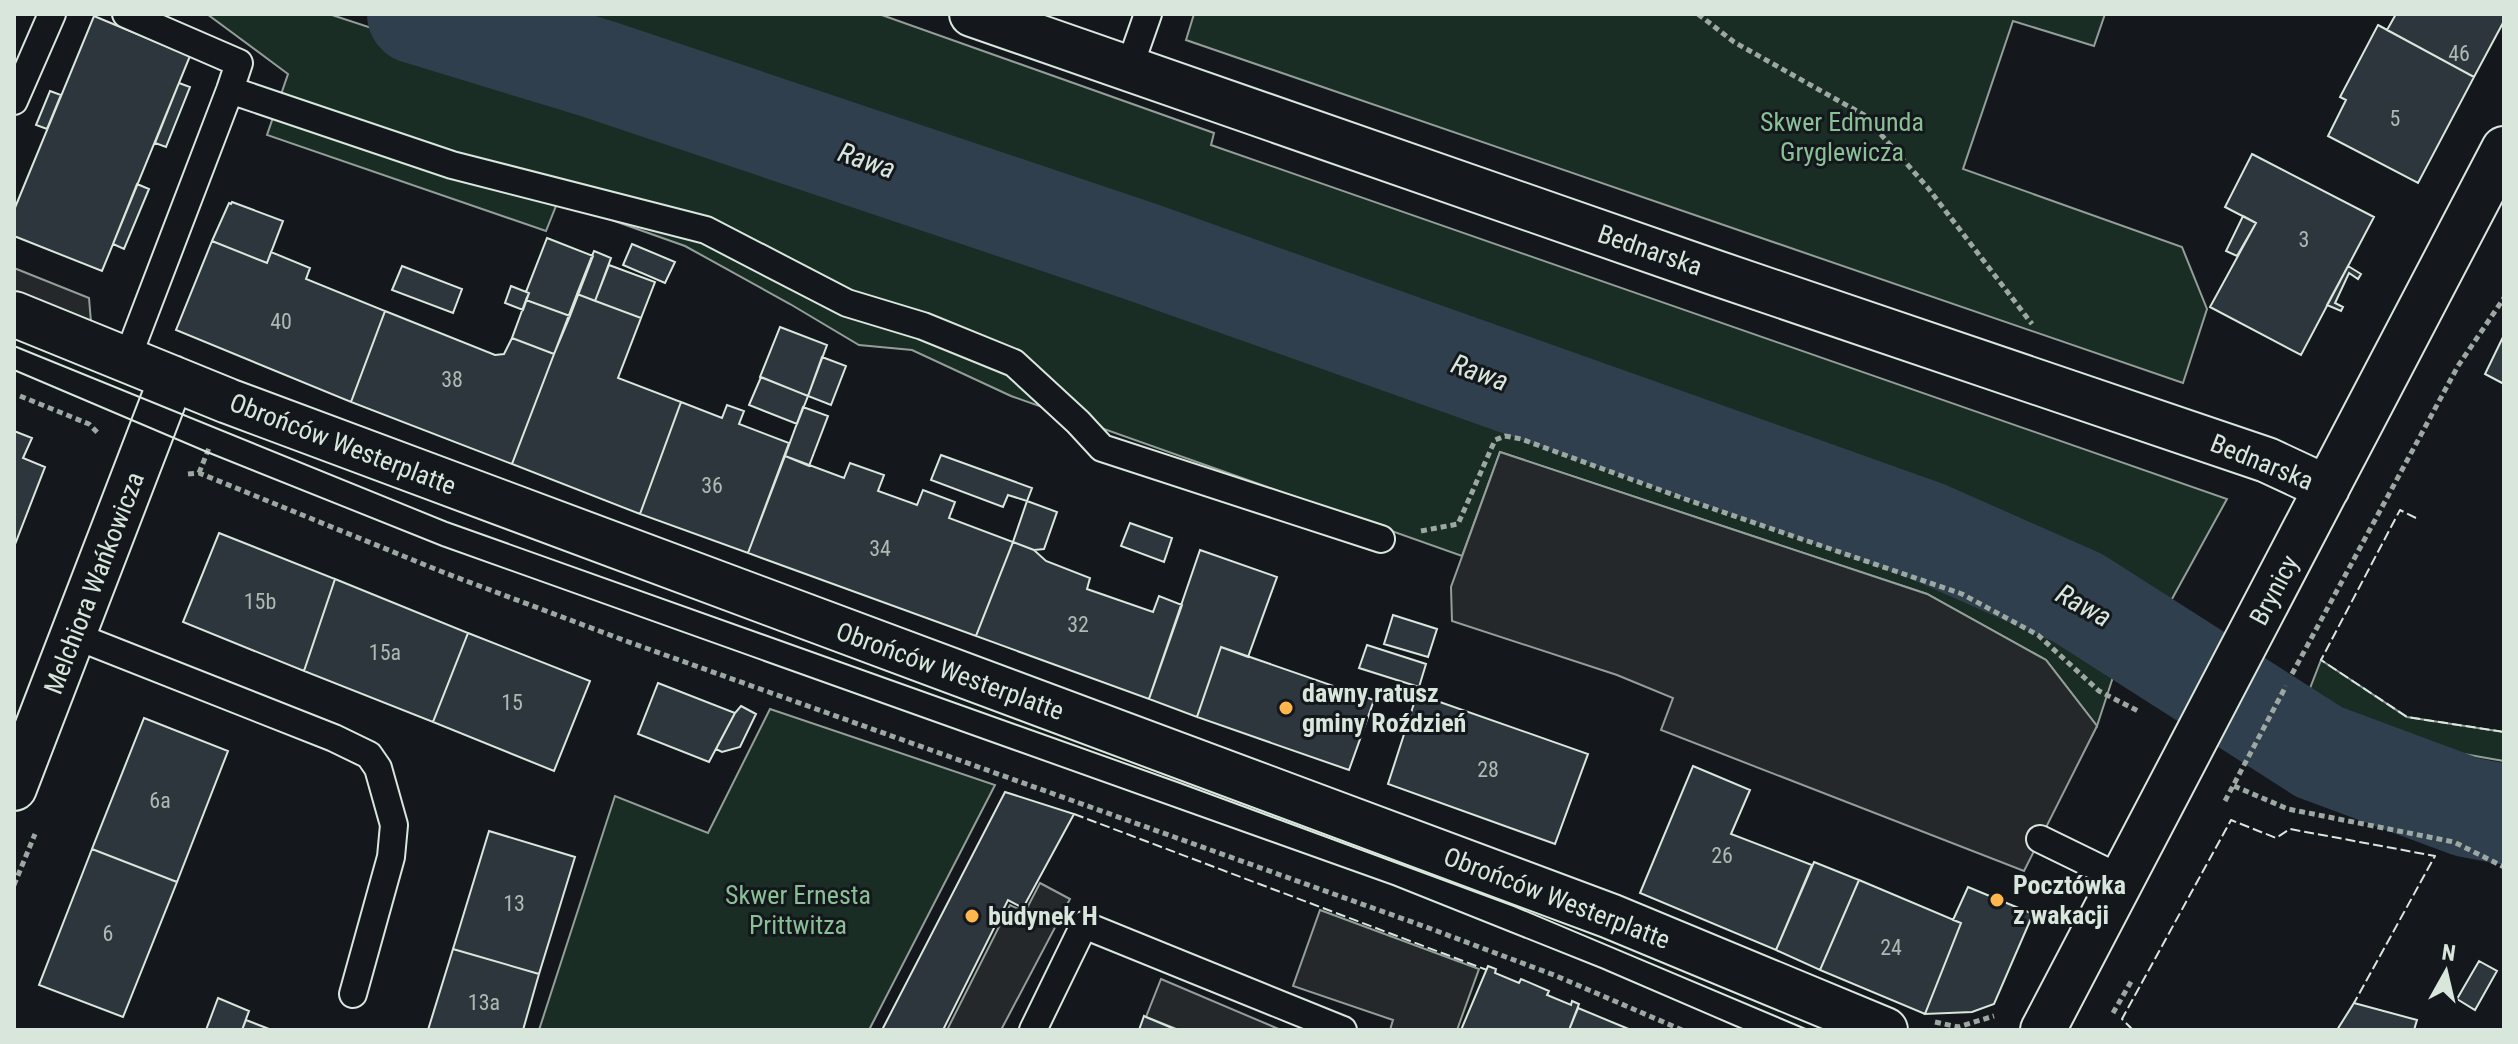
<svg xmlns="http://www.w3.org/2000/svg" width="2518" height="1044" viewBox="0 0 2518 1044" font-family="'Roboto Condensed',sans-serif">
	<rect width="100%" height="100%" fill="#14181c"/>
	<!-- green -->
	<path fill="#1a2d24" stroke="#939e99" stroke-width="2" d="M207 14H329L1066 256 1927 563 2020 606 2114 674 2097 726 2046 660 1927 594 1500 452 1462 556 1011 396 912 350 859 345 790 304 685 246 558 201 546 231 267 135 288 74Z
		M546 14H879L1214 133 1211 145 2227 499 2167 608 2062 542 1806 445 731 70Z
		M1194 14H2105L2094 46 2013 21 1963 169 2182 247 2207 309 2183 383 1186 40Z
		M2321 660 2407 717 2504 732V761L2412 745 2307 696Z
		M770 709 995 785 869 1030H539L615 796 708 833Z"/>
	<!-- parking -->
	<path fill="#24282b" stroke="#939e99" stroke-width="2" d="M14 268 89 298 91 322 14 291Z
		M1500 452 1927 594 2046 660 2097 726 2024 871 1661 730 1673 698 1617 675 1452 621 1451 587Z
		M1040 883 1070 899 1001 1030H947L1010 905 1025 912Z
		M1320 910 1479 969 1457 1030H1390L1393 1020 1293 986Z
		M1161 979 1281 1030H1179L1146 1017Z"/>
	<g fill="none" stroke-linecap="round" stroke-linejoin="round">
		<!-- river -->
		<path stroke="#2f3f4d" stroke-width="100" d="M417 14 598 69 1142 252 1924 530 2078 598 2319 752 2467 807 2504 814"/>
	</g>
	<!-- building -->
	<path fill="#2c363c" stroke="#d8e6dc" stroke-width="2" d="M2396 14H2504V21L2474 77 2387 30Z
		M94 16 190 56 102 271 14 236V210Z
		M2378 25 2474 77 2418 183 2328 136 2346 100 2340 97Z
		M179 83 190 87 166 147 155 143Z
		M50 91 61 95 47 129 36 125Z
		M2252 154 2374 217 2301 355 2210 307 2256 223 2225 207Z
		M137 184 149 189 124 249 113 244Z
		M232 202 283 221 267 263 212 241 229 203 231 204Z
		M2243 216 2256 223 2237 256 2226 251Z
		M547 238 593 256 570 316 526 300 529 293 526 292Z
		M212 241 267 263 271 252 310 268 306 279 385 311 351 402 176 330Z
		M632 244 675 262 665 283 623 265Z
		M594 251 611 258 595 301 577 294Z
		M609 265 655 282 641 318 595 301Z
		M402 266 462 289 453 313 392 290Z
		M2348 266 2361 274 2358 279 2349 273 2335 303 2343 307 2341 311 2327 305Z
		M511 286 529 293 523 310 505 303Z
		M577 294 641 318 618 378 681 402 640 514 512 464Z
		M526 300 570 316 554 354 512 338Z
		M385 311 495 355 504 354 512 338 554 354 512 464 351 402Z
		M780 327 827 345 808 396 760 377Z
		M2504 335V384L2485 374Z
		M822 357 846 366 831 405 808 396Z
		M761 377 808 396 797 424 749 405Z
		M681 402 722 418 727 405 744 411 739 424 789 443 748 553 640 514Z
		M803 407 828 416 809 466 785 456Z
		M14 431 32 438 23 458 45 467 14 547Z
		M941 455 1032 488 1027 501 1008 495 1003 507 931 480Z
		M785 456 844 478 850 463 884 475 878 491 917 505 923 490 955 502 949 518 1013 542 976 636 748 553Z
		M1027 501 1057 512 1044 549 1034 550 1013 542Z
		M1130 523 1172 538 1164 562 1121 546Z
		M219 533 335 579 304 671 183 622Z
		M1013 542 1034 550 1046 561 1090 578 1087 589 1153 612 1159 596 1182 605 1149 699 976 636Z
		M1200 550 1277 577 1248 657 1221 647 1197 717 1149 699Z
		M335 579 468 633 433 722 304 671Z
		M1393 615 1437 629 1428 657 1384 644Z
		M468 633 590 681 554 771 433 722Z
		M1367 645 1426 664 1419 687 1359 668Z
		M1221 647 1374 700 1349 770 1197 717Z
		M658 683 735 713 709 762 638 734Z
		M1417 694 1588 754 1555 844 1388 784Z
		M741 706 756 714 740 747 722 752 716 749 735 713Z
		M144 718 228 751 177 882 92 849Z
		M1693 766 1750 790 1731 834 1812 865 1776 950 1640 893Z
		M1005 792 1074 814 1023 908 1008 900 943 1030H882Z
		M489 831 575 857 539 974 453 949Z
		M92 849 177 882 123 1017 39 985Z
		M1814 862 1859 880 1820 970 1776 950Z
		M1859 880 1961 923 1925 1014 1820 970Z
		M1968 887 2033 914 1994 1004 1972 1012 1925 1014 1961 923 1953 920Z
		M453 949 539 974 523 1030H428Z
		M2479 961 2497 971 2475 1010 2457 999Z
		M1488 966 1496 969 1495 973 1519 983 1521 979 1549 991 1547 995 1571 1005 1572 1001 1579 1004 1569 1030H1461Z
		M218 998 249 1011 242 1030H206Z
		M2354 1003 2417 1020 2414 1030H2337Z
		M1578 1008 1631 1030H1569Z
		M1144 1016 1146 1017 1177 1030H1139Z
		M246 1020 269 1029 242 1030Z"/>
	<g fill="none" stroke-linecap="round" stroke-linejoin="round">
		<!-- lane casing -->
		<g stroke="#d8e6dc" stroke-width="30">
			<path id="lane" d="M126 14 239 63 230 90 127 359
				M1129 68 1148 14
				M230 90 452 165 706 230 847 303 923 326 1014 363 1078 422 1102 448 1381 539
				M14 101 52 14
				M73 635 334 738 369 755 378 768 394 825 391 857 353 994
				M2040 839 2122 879
				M1033 1030 1084 925 1343 1030"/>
		</g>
		<!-- street casing -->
		<g stroke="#d8e6dc" stroke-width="48">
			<path id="street" d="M972 14 1716 273 2267 460 2327 488
				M14 314 228 401 1610 916 1885 1030
				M14 788 172 378
				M2043 1030 2504 149"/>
		</g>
		<!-- path -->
		<path stroke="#9da8a2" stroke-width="5" stroke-dasharray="6 4" stroke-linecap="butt" d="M1698 14 1734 42 1864 115 1928 188 2032 324
			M20 396 89 424 98 433
			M199 473 209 448
			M188 474 199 473 445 573 626 641 1426 927 1554 975 1682 1030
			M1421 531 1458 524 1495 440 1505 436 1521 439 1685 499 1962 594 2038 635 2099 691 2138 711
			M2292 674 2458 366 2504 298
			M2234 786 2288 809 2454 842 2504 867
			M2225 801 2286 686
			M14 885 35 834
			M2113 1013 2132 980
			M1935 1022 1958 1027 1994 1016"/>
		<!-- lane -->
		<use href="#lane" stroke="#14181c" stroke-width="26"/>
		<!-- street -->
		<use href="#street" stroke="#14181c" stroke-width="44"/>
		<!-- tram -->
		<path stroke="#d8e6dc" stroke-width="2" d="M14 346 447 522 1180 783 1514 906 1808 1030
			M14 370 207 452 442 546 1393 885 1601 968 1745 1030"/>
		<!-- fence -->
		<path stroke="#d8e6dc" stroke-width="2" stroke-dasharray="10 4" stroke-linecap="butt" d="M2416 518 2400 510 2321 660 2407 717 2504 732
			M1074 814 1487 970
			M2133 1030 2122 1019 2231 820 2276 838 2290 829 2435 856 2354 1003"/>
	</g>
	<!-- markers -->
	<g fill="#ffb74d" stroke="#14181c" stroke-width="3">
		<circle cx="1286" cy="708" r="8"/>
		<circle cx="1997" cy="900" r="8"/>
		<circle cx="972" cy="916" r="8"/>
	</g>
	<g text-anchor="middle" stroke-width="6" stroke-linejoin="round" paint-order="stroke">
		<!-- number labels -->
		<g font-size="22" fill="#adbab4">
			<text x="2459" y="61">46</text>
			<text x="2395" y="126">5</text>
			<text x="2304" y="247">3</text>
			<text x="281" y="329">40</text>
			<text x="452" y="387">38</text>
			<text x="712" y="493">36</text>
			<text x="880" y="556">34</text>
			<text x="260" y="609">15b</text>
			<text x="1078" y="632">32</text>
			<text x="385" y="660">15a</text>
			<text x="512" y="710">15</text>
			<text x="1488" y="777">28</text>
			<text x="160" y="808">6a</text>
			<text x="1722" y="863">26</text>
			<text x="514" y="911">13</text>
			<text x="108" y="941">6</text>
			<text x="1891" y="955">24</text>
			<text x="484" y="1010">13a</text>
		</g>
		<!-- park labels -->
		<g font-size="26" fill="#8ac095" stroke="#14181c">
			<text x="1842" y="131">Skwer Edmunda<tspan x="1842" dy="30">Gryglewicza</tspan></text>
			<text x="798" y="904">Skwer Ernesta<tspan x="798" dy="30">Prittwitza</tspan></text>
		</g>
		<!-- street labels -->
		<g font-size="26" fill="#d8e6dc" stroke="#14181c">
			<text transform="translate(1650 250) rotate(19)" y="9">Bednarska</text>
			<text transform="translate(343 444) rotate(21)" y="9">Obrońców Westerplatte</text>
			<text transform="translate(2262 462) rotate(22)" y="9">Bednarska</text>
			<text transform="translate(94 583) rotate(-69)" y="9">Melchiora Wańkowicza</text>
			<text transform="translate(2274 590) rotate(-62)" y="9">Brynicy</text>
			<text transform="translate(950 671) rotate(20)" y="9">Obrońców Westerplatte</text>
			<text transform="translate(1557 898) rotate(21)" y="9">Obrońców Westerplatte</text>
		</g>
		<!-- poi labels -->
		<g font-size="26" font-weight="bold" fill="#d8e6dc" stroke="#14181c" text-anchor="start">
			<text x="1302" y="702">dawny ratusz<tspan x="1302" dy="30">gminy Roździeń</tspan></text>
			<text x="2013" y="894">Pocztówka<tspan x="2013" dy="30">z wakacji</tspan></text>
			<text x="988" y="925">budynek H</text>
		</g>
		<!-- water labels -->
		<g font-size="28" font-style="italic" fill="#d8e6dc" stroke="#14181c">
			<text transform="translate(867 160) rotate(19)" y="10">Rawa</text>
			<text transform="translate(1480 372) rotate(20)" y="10">Rawa</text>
			<text transform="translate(2084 605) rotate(29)" y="10">Rawa</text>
		</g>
	</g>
	<!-- border -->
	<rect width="2518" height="1044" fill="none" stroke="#d8e6dc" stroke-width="32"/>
	<!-- north arrow -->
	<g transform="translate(2446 972) rotate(8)" stroke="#14181c" stroke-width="6" paint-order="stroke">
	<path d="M0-6L14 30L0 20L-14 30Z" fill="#d8e6dc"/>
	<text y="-12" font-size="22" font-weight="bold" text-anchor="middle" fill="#d8e6dc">N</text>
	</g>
</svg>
